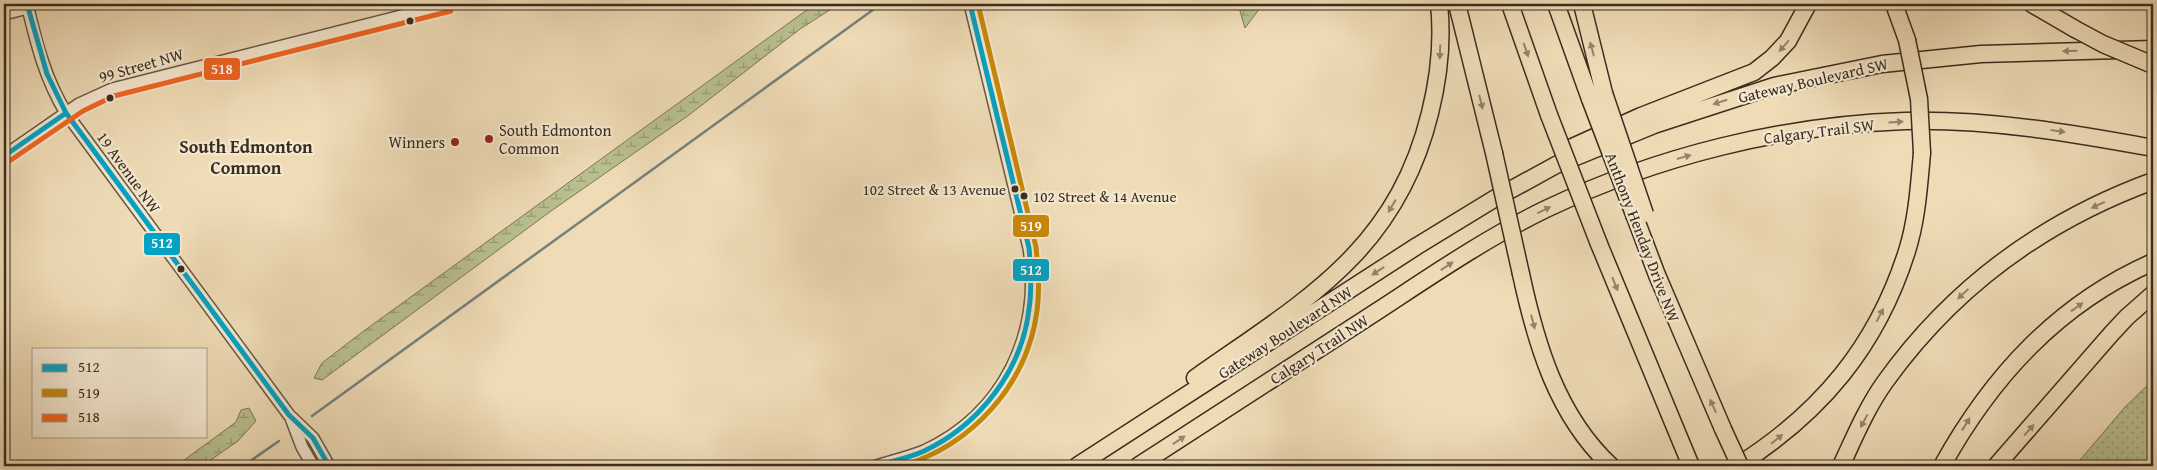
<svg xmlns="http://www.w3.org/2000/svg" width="2157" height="470" viewBox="0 0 2157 470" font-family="'Gentium Book Plus',serif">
	<defs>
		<pattern id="green-dots" width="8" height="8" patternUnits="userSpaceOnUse" patternTransform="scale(1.25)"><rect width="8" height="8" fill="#b9c08e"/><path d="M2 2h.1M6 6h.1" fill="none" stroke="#979c74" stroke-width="1.8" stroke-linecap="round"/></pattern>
		<pattern id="wetland-marsh" width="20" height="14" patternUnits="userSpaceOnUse" patternTransform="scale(1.25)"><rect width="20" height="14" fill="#b9c08e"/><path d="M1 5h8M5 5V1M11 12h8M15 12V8" fill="none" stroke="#979c74"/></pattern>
	</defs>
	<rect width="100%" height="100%" fill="#efdcb7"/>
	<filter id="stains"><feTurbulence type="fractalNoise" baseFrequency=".004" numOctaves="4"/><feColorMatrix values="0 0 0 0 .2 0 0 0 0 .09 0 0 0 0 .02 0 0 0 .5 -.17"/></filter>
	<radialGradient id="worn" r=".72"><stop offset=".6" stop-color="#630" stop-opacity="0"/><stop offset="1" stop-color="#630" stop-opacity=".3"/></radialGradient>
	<!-- green -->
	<path fill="url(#green-dots)" stroke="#797657" d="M2153 380V466H2075L2125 407Z"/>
	<!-- wetland -->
	<path fill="url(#wetland-marsh)" stroke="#797657" d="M815 4H839L800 29 689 115 551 211 322 380 314 378 322 363 361 333Z
		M1238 4H1263L1245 28Z
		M249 408 256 421 238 441 202 466H176L236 422 241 410Z"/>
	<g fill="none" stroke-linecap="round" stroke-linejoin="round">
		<!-- stream -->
		<path stroke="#76817c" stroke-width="2.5" d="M312 416 881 4
			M243 466 279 441"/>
		<!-- minor casing -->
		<g stroke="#665946" stroke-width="14">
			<path id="minor" d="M27 4C36 42 45 79 66 113L289 415 313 438 329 466
				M4 14 28 8
				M4 156 79 104 112 89 449 4
				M291 418 302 447 313 466
				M876 466C892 461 909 457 924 451 1004 414 1042 334 1029 248L970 4"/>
		</g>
		<!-- highway casing -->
		<g stroke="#392d20" stroke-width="19">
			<path id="highway" d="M1457 4 1494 153
				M1510 4 1549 115
				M1556 4 1590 99
				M1582 4 1604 93
				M1894 4 1907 40
				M2032 4 2075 29
				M1568 149 1641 116 1754 72 1772 58 1788 41 1808 4
				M1635 217 1657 275 1723 429
				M1599 244 1691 466
				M1521 274C1536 344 1557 416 1611 466
				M1195 378C1304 301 1396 252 1430 113 1439 77 1443 41 1439 4
				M1077 466 1417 246 1494 199 1556 165 1654 125 1774 86 1882 64 1981 54 2153 49
				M1138 466C1217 415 1296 364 1376 312 1431 276 1486 238 1546 209 1658 156 1782 125 1905 121 1989 119 2071 133 2153 148
				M1737 466C1821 413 1877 346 1907 251 1917 219 1919 186 1922 153
				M1841 466C1854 438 1867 407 1885 382 1953 287 2044 221 2153 181
				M1942 466C1992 376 2058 304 2153 262
				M1996 466 2112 333 2127 317 2153 294"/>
		</g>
		<!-- minor -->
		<use href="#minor" stroke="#f5e8d0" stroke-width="11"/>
		<!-- highway -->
		<use href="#highway" stroke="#efdcb7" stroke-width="16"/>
		<!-- highway-bridge casing -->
		<g stroke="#392d20" stroke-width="19" stroke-linecap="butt">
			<path id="highway-bridge" d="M2075 29 2103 44 2153 65
				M1907 40 1919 99 1922 153
				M1604 93 1645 214
				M1590 99 1635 217
				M1549 115 1599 244
				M1494 153 1521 274
				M1723 429 1740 466"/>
		</g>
		<!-- highway-bridge -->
		<use href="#highway-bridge" stroke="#efdcb7" stroke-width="16"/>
		<!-- bus-1 casing -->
		<g stroke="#f5e8d0" stroke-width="9">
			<path id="bus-1" d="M27 4 47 74 66 113 289 415 313 438 329 466
				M4 156 66 113
				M876 466C892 461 909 458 924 451 979 425 1022 371 1029 309 1032 289 1031 269 1029 248L970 4"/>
		</g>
		<!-- bus-2 casing -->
		<g stroke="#f5e8d0" stroke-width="9">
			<path id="bus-2" d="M902 466C972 445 1027 385 1037 311 1040 290 1038 268 1036 247L978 4"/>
		</g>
		<!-- bus-3 casing -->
		<g stroke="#f5e8d0" stroke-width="9">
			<path id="bus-3" d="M8 162 83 111 114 96 451 11"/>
		</g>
		<!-- bus-1 -->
		<use href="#bus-1" stroke="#03a3c5" stroke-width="5"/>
		<!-- bus-2 -->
		<use href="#bus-2" stroke="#c88808" stroke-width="5"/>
		<!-- bus-3 -->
		<use href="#bus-3" stroke="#f26522" stroke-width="5"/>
	</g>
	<!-- one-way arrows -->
	<defs><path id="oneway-solid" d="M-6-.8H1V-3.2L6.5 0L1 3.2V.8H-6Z" transform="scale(1.25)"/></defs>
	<g fill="#94846c">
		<use href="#oneway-solid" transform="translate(1784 46) rotate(131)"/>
		<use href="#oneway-solid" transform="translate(1592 49) rotate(-105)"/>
		<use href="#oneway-solid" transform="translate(1526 50) rotate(71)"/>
		<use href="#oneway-solid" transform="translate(2070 51) rotate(178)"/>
		<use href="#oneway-solid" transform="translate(1440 52) rotate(92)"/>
		<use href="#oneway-solid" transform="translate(1481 102) rotate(76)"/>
		<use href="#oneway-solid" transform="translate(1720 102) rotate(163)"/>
		<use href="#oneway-solid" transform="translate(1896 122) rotate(-4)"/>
		<use href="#oneway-solid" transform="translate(2058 131) rotate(8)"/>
		<use href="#oneway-solid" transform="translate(1684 157) rotate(-16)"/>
		<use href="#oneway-solid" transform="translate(2098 205) rotate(155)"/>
		<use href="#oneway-solid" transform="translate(1392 206) rotate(121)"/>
		<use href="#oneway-solid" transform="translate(1544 210) rotate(-26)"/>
		<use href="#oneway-solid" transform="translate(1447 266) rotate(-33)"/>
		<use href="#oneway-solid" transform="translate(1378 271) rotate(147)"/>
		<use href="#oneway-solid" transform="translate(1615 284) rotate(68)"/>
		<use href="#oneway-solid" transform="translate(1963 294) rotate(137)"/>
		<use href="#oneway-solid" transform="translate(2077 307) rotate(-36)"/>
		<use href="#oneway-solid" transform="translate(1880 315) rotate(-63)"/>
		<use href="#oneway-solid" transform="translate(1533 322) rotate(75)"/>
		<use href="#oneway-solid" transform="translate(1713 406) rotate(-114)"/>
		<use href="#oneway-solid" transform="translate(1864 421) rotate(118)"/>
		<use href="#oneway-solid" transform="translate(1966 424) rotate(-58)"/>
		<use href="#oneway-solid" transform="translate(2029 430) rotate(-49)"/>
		<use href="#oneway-solid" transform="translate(1777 439) rotate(-39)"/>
		<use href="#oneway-solid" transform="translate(1179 440) rotate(-33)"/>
	</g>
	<!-- markers -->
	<g fill="#392d20" stroke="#f5e8d0" stroke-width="2">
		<circle cx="410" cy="21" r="4.5"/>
		<circle cx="110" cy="98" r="4.5"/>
		<circle cx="1015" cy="189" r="4.5"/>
		<circle cx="1024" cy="196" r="4.5"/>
		<circle cx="181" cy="269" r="4.5"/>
	</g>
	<g fill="#8f2418" stroke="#f5e8d0" stroke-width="2">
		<circle cx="489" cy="139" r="5"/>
		<circle cx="455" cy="142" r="5"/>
	</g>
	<g text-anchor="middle" stroke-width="4.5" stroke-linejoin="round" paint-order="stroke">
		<!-- bus labels -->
		<g font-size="15" fill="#392d20" stroke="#f5e8d0" text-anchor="end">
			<text x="1006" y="195">102 Street &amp; 13 Avenue</text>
			<text x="1033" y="202" text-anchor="start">102 Street &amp; 14 Avenue</text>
		</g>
		<!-- street labels -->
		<g font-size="16" fill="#392d20" stroke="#f5e8d0">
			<text transform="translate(141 65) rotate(-16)" y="6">99 Street NW</text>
			<text transform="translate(1813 80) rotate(-13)" y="6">Gateway Boulevard SW</text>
			<text transform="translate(1819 131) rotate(-7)" y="6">Calgary Trail SW</text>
			<text transform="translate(129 172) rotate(54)" y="6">19 Avenue NW</text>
			<text transform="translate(1643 237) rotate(69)" y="6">Anthony Henday Drive NW</text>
			<text transform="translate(1285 332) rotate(-33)" y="6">Gateway Boulevard NW</text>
			<text transform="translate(1319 349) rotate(-33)" y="6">Calgary Trail NW</text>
		</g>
		<!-- poi labels -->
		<g font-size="16" fill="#392d20" stroke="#f5e8d0" text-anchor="start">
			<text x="499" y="136">South Edmonton<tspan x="499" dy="18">Common</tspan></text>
			<text x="445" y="148" text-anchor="end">Winners</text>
		</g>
		<!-- neighbourhood labels -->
		<g font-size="18" font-weight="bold" fill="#392d20" stroke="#f5e8d0">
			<text x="246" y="153">South Edmonton<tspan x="246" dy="21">Common</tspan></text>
		</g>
	</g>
	<g stroke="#f5e8d0" stroke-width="2">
		<rect x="203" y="57" width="38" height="24" rx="5" fill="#f26522"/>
		<rect x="1012" y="214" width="38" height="24" rx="5" fill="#c88808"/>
		<rect x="143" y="232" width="38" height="24" rx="5" fill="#03a3c5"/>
		<rect x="1012" y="258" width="38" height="24" rx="5" fill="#03a3c5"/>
	</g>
	<g font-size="14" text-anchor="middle" font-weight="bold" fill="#fff">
		<text x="222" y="74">518</text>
		<text x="1031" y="231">519</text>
		<text x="162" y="248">512</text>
		<text x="1031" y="275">512</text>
	</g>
	<!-- margin -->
	<rect width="2157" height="470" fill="none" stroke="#efdcb7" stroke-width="20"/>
	<rect x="5" y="5" width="2147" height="460" fill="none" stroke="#392d20" stroke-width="2.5"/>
	<rect x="10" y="10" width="2137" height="450" fill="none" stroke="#392d20"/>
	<!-- legend -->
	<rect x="32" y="348" width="175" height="90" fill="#f5e8d0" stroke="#aa9d8a"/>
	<rect x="42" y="364" width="25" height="8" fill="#03a3c5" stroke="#aa9d8a"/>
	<text x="78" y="372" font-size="15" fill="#392d20">512</text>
	<rect x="42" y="389" width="25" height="8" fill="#c88808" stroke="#aa9d8a"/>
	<text x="78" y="398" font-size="15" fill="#392d20">519</text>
	<rect x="42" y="414" width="25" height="8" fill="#f26522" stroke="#aa9d8a"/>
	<text x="78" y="422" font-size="15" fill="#392d20">518</text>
	<rect width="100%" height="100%" filter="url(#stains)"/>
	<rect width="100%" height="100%" fill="url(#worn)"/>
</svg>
